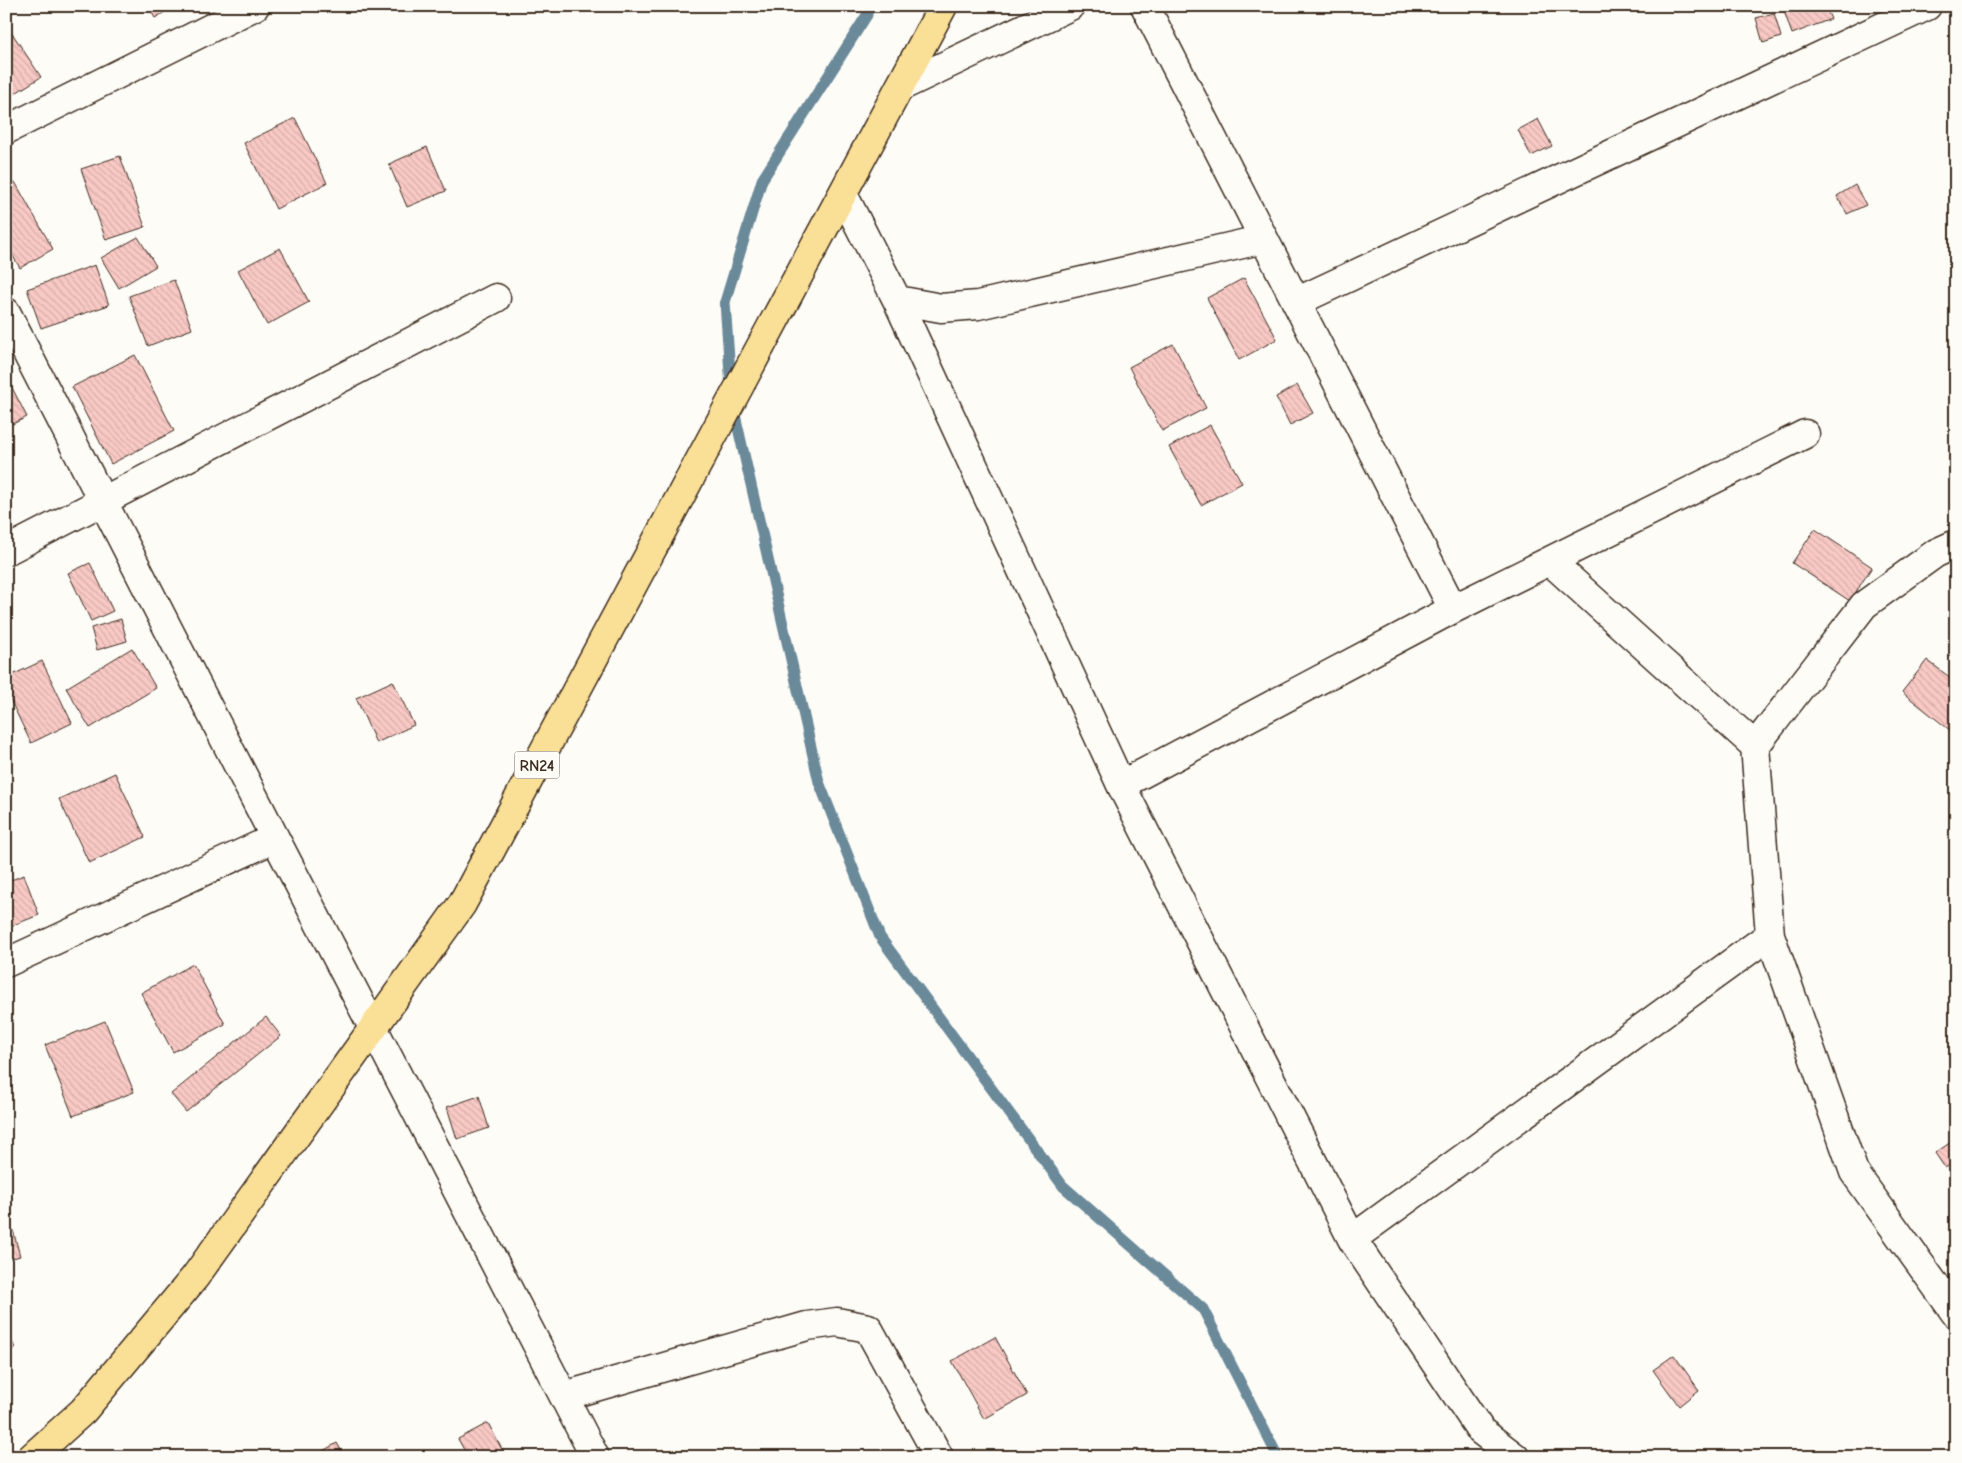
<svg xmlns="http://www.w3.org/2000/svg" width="1962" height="1463" viewBox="0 0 1962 1463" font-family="'Comic Neue',sans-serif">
	<defs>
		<pattern id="building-back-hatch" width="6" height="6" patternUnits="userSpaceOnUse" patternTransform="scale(1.25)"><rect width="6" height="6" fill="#f9c9c5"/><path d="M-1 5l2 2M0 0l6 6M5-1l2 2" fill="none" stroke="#d6ada9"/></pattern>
	</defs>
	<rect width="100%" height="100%" fill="#fdfcf7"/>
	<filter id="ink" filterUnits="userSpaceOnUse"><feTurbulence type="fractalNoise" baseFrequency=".02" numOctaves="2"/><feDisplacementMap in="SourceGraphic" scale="10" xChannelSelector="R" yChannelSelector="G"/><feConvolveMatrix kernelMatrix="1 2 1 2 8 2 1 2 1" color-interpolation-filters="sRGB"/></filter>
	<g filter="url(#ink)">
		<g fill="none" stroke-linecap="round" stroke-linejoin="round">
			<!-- stream -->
			<path stroke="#6a8999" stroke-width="11" d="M731 388 725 302 762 180 867 15 868 6
				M733 406 819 782 880 937 1063 1186 1203 1309 1278 1457"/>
		</g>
		<!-- building -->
		<path fill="url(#building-back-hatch)" stroke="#3b2a1e" d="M148 6H175L155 18Z
			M1559 6H1589V7L1559 9Z
			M1787 6H1825L1831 19 1792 34 1783 8Z
			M1774 13 1781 37 1763 43 1756 18Z
			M6 24 41 77 6 99Z
			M295 118 327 183 276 209 244 143Z
			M1538 119 1552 146 1531 156 1518 130Z
			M427 147 446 191 407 207 389 164Z
			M120 156 145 227 106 240 81 169Z
			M15 182 53 249 20 268 6 244V186Z
			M1855 185 1866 205 1847 214 1837 196Z
			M138 237 156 266 119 288 101 258Z
			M280 248 309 302 267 325 238 270Z
			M95 265 109 305 41 328 27 289Z
			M1244 278 1277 339 1239 360 1207 298Z
			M174 280 192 329 148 346 129 296Z
			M1173 344 1206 408 1162 431 1129 367Z
			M135 355 174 431 111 464 72 387Z
			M6 376 27 417 6 427Z
			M1297 385 1313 413 1290 425 1276 397Z
			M1210 425 1242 483 1201 505 1169 447Z
			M1815 529 1872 567 1850 601 1792 563Z
			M90 563 113 611 91 621 68 573Z
			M121 619 127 641 97 650 91 628Z
			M6 620 11 630 6 632Z
			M132 648 156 688 90 728 66 688Z
			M1927 660 1956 682V735L1902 692Z
			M42 661 72 723 31 743 6 691V678Z
			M393 681 414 725 376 743 356 698Z
			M115 773 145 837 89 863 59 799Z
			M24 875 39 915 6 928V882Z
			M193 964 225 1024 173 1052 141 993Z
			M266 1017 281 1036 186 1112 171 1094Z
			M105 1021 134 1092 73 1116 45 1045Z
			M479 1096 489 1128 457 1139 447 1107Z
			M1954 1140 1956 1143V1161L1945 1168 1935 1153Z
			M10 1219 20 1256 6 1260V1220Z
			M6 1329 15 1348 6 1352Z
			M995 1337 1027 1395 984 1419 952 1361Z
			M1674 1355 1699 1390 1679 1406 1653 1370Z
			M488 1423 506 1457H468L458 1439Z
			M337 1443 345 1457H312Z"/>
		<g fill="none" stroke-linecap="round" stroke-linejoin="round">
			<!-- minor casing -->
			<g stroke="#3b2a1e" stroke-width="31">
				<path id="minor" d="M1145 6 1453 609
					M900 87 1070 6
					M6 130 255 6
					M843 194 897 300 1121 785 1352 1239 1481 1431 1515 1457
					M897 300 941 308 978 305 1264 239
					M1296 302 1927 6
					M6 312 275 838 595 1457
					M1956 544 1936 553 1864 605 1755 746 1770 935 1854 1172 1956 1314
					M6 551 496 298
					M1550 561 1755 746
					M1121 785 1453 609 1805 434
					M6 963 275 838
					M1352 1239 1770 935
					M564 1396 807 1326 837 1322 868 1328 939 1457"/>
			</g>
			<!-- major casing -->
			<g stroke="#3b2a1e" stroke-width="31">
				<path id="major" d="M32 1457 83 1411 195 1277 462 904 943 6"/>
			</g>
			<!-- minor -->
			<use href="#minor" stroke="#fdfcf7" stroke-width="28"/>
			<!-- major -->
			<use href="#major" stroke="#fadf96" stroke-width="28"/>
		</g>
	</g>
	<g text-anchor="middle" stroke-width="4.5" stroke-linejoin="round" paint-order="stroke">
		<!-- shield labels -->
		<rect fill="#fdfcf7" stroke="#75695f" stroke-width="1" x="514.5" y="751.5" width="45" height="27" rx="4"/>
		<g font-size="16" font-weight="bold" fill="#3b2a1e">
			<text x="537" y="771">RN24</text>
		</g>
	</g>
	<!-- margin -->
	<rect width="1962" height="1463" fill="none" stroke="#fdfcf7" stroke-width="25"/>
	<rect x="12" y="12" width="1937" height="1438" fill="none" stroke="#3b2a1e" stroke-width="2" filter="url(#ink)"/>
</svg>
